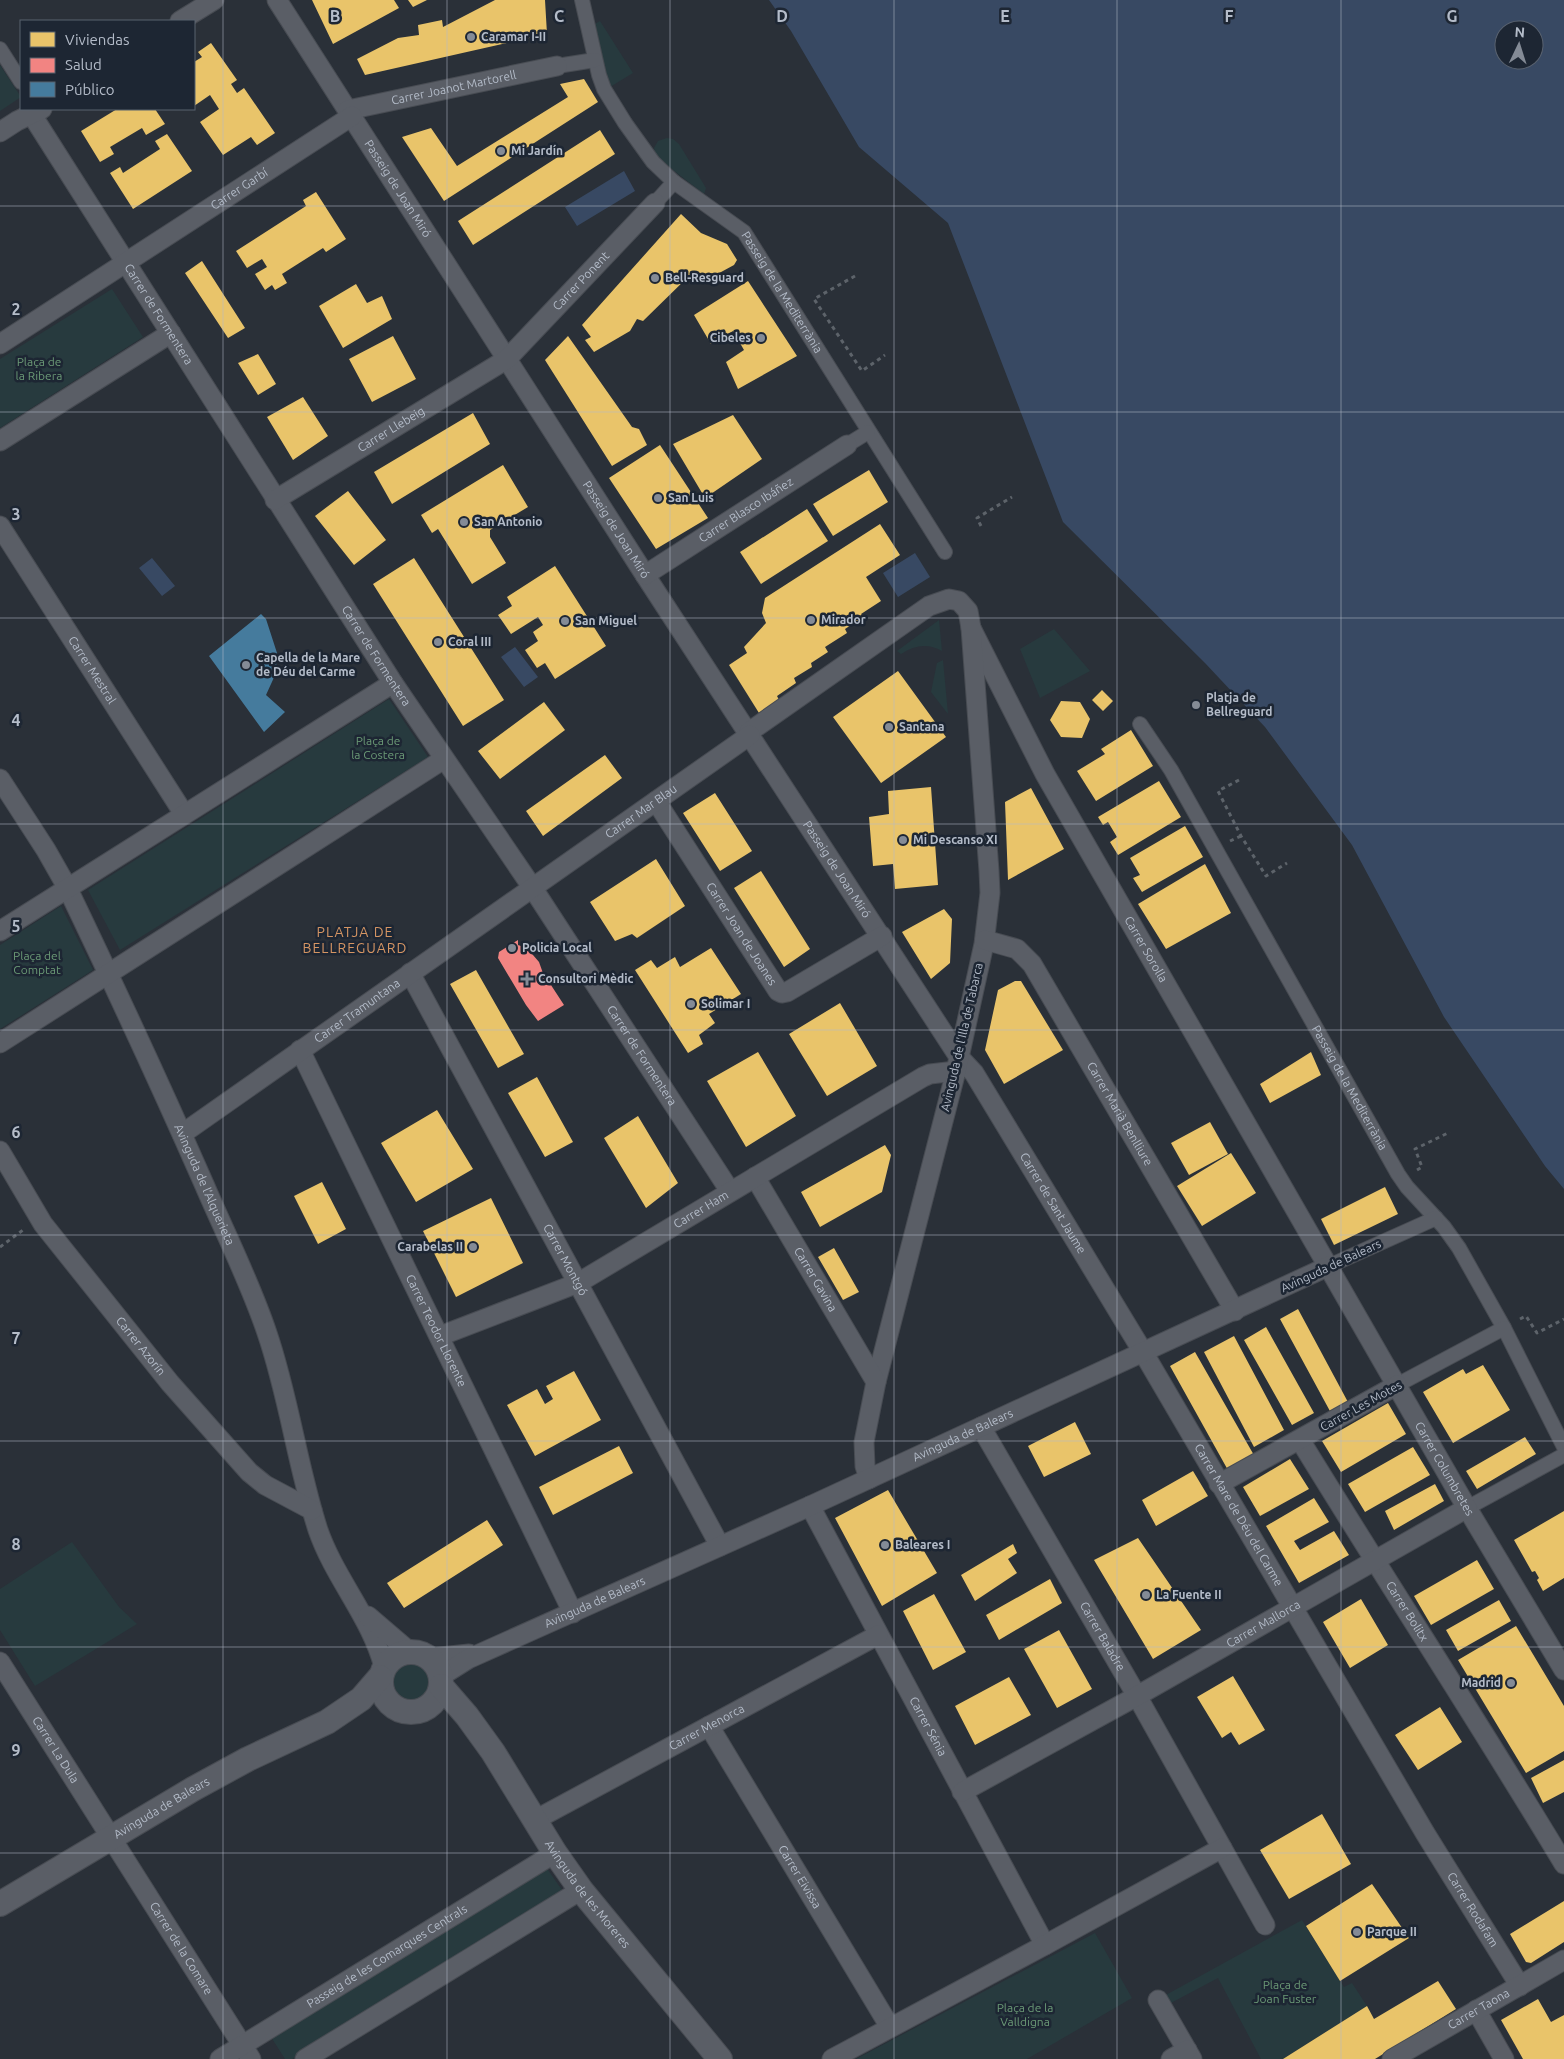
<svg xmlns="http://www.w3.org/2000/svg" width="1564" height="2059" viewBox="0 0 1564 2059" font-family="Ubuntu,sans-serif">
	<rect width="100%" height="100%" fill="#2a3038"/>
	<!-- green -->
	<path fill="#273a3e" d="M600 21 633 73 610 87 605 74 595 24Z
		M0 65 21 97 0 111Z
		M667 138 673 139 679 144 706 188 704 194 656 157 654 148 658 141Z
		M112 289 143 337 0 428V359Z
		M939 620 942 651C928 643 915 645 901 654L897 651Z
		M1054 629 1090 671 1040 698 1020 649Z
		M943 660 948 714 931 692 937 663Z
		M389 699 428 757 120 950 88 890Z
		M61 906 93 970 0 1029V945Z
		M72 1542 119 1607 137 1624 35 1686 0 1630V1589Z
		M392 1683a20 20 0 1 1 40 0a20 20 0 1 1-40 0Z
		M546 1867 564 1893 292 2059H285L271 2037Z
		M1302 1920 1344 1987 1352 1983 1367 2006 1283 2059H1261L1218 1978 1169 2004 1164 1996Z
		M1095 1933 1132 1998 1027 2059H856Z"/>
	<!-- water -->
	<path fill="#384963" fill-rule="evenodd" d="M769 0H1564V1189L1545 1166 1444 1017 1352 845 1265 727 1205 663 1063 522 948 223 859 147 791 31ZM1504 30H1534V60H1504Z
		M624 171 635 191 577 226 565 207Z
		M915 553 930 577 898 597 883 573Z
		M152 558 175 586 162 596 139 568Z
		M515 647 538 677 524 687 501 657Z"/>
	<!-- homes -->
	<path fill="#e9c46a" d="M312 0H394L399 8 333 44Z
		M408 0H427L413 7Z
		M495 0H545L547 34 365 75 357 59 398 38 419 35 418 25 442 20 443 27Z
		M211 43 237 80 231 84 237 93 244 88 275 133 257 145 251 137 223 155 200 122 219 109 210 95 194 106V62L202 57 198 52Z
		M584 79 598 102 444 201 402 137 431 128 457 166 568 97 560 84Z
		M117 109H155L165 124 146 135 142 128 110 147 114 154 100 162 81 131Z
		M600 130 615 154 473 245 458 221Z
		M167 134 192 171 133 209 110 173 120 167 123 173 160 149 155 141Z
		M316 192 346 239 326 252 323 248 282 274 287 283 275 290 272 285 265 290 255 274 267 267 262 259 247 268 236 251 306 206 303 200Z
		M681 214 701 233 727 244 737 260 734 265 699 284 692 273 643 321 637 319 630 331 594 352 585 340 591 337 582 325Z
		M202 261 245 328 228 338 185 273Z
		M748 281 797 356 738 389 726 362 744 350 733 331 711 344 694 315Z
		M356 284 367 303 382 296 392 319 343 348 319 306Z
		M393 336 416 379 372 402 349 359Z
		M568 336 632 427 639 429 647 445 612 466 545 360Z
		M258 354 276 384 258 395 238 363Z
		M303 397 328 436 293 460 267 417Z
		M473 413 490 444 392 504 374 472Z
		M733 415 762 459 705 498 673 444Z
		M660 445 708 518 656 549 609 478Z
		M503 465 528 507 490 530V537L506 563 472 584 438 529 432 533 421 515Z
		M869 470 888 502 833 536 813 504Z
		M348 491 386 540 354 565 315 516Z
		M807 509 828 541 761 584 740 552Z
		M880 524 900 555 866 577 881 601 861 614 863 617 845 629 847 633 825 647 828 652 811 663 812 667 794 678 796 683 777 696 779 700 759 713 729 665 747 653 744 647 766 623 762 613 765 598Z
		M414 558 504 700 463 726 373 584Z
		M555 566 606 646 555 679 545 663 537 668 525 650 538 641 533 632 543 625 538 617 511 634 498 615 512 606 507 597Z
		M898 671 946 737 881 783 833 717Z
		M1102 690 1113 701 1103 711 1092 700Z
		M1061 701 1080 702 1090 719 1082 738 1061 737 1050 720Z
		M544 702 565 730 500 779 478 751Z
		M1131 730 1153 766 1096 801 1077 771 1105 754 1101 749Z
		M605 755 622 778 543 836 526 811Z
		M1159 781 1181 817 1118 855 1110 842 1117 837 1108 822 1103 825 1098 817Z
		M931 787 938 885 895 889 893 864 873 866 869 817 889 814 888 791Z
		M1031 788 1064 849 1008 880 1005 802Z
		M715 793 752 851 720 871 683 813Z
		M1185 826 1203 857 1142 892 1133 878 1140 875 1130 858Z
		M656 859 685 906 637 938 632 934 615 941 590 902Z
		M1205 864 1231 913 1166 949 1138 904Z
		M761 871 810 949 784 967 734 888Z
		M944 909 952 919 950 963 931 979 902 932Z
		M711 948 741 994 709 1014 715 1023 699 1035 703 1044 688 1053 635 970 651 960 657 968 675 957 680 967Z
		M476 970 524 1054 498 1068 450 984Z
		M1015 981H1021L1063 1050 1004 1084 985 1050 998 990Z
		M840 1003 877 1066 827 1096 789 1034Z
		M758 1052 796 1116 746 1147 707 1081Z
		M1311 1052 1321 1075 1270 1103 1260 1084Z
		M537 1077 573 1142 545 1157 508 1093Z
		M437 1110 473 1169 416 1202 381 1143Z
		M638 1116 678 1183 646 1208 604 1138Z
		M1210 1122 1228 1154 1189 1175 1171 1143Z
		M885 1145 891 1155 882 1192 820 1227 801 1192Z
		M1231 1153 1256 1193 1202 1226 1177 1186Z
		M322 1182 346 1229 318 1244 294 1196Z
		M1385 1187 1398 1214 1334 1245 1321 1219Z
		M491 1198 523 1263 456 1297 423 1231Z
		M834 1248 859 1292 843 1300 818 1257Z
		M1298 1309 1349 1404 1331 1413 1280 1319Z
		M1266 1327 1314 1413 1292 1425 1244 1340Z
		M1234 1336 1284 1430 1254 1447 1204 1352Z
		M1195 1352 1255 1457 1229 1472 1170 1366Z
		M1483 1365 1510 1410 1453 1443 1423 1392 1463 1369 1466 1374Z
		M574 1371 601 1420 535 1456 507 1405 537 1389 545 1404 553 1399 546 1386Z
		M1388 1403 1406 1434 1341 1472 1322 1441Z
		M1075 1422 1091 1454 1044 1477 1028 1446Z
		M1525 1437 1536 1454 1477 1489 1466 1471Z
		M619 1446 633 1473 553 1515 539 1487Z
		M1413 1447 1430 1475 1365 1512 1348 1484Z
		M1290 1459 1309 1489 1260 1516 1243 1487Z
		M1193 1471 1208 1496 1156 1526 1142 1500Z
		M1435 1484 1444 1501 1394 1530 1385 1511Z
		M888 1490 937 1573 882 1606 835 1518Z
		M1314 1498 1329 1522 1294 1541 1300 1550 1334 1531 1349 1555 1299 1583 1266 1526Z
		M1564 1511V1578L1543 1591 1537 1580 1539 1578 1535 1571 1532 1572 1514 1540Z
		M487 1520 503 1545 404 1608 387 1583Z
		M1138 1538 1201 1630 1153 1659 1094 1560Z
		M1013 1544 1017 1553 1008 1559 1017 1573 975 1601 961 1575Z
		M1477 1560 1494 1589 1431 1625 1414 1596Z
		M1050 1579 1062 1603 999 1640 986 1615Z
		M934 1594 966 1652 933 1670 903 1611Z
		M1361 1599 1388 1645 1350 1668 1323 1622Z
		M1499 1600 1511 1621 1458 1651 1446 1630Z
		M1516 1626 1564 1706V1751L1526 1773 1458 1660Z
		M1059 1630 1092 1689 1057 1708 1024 1649Z
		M1233 1676 1265 1730 1239 1745 1231 1732 1222 1738 1197 1697Z
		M1009 1677 1031 1715 975 1745 955 1706Z
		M1440 1707 1462 1742 1418 1770 1395 1735Z
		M1564 1760V1792L1543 1803 1531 1778Z
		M1322 1814 1351 1864 1289 1899 1260 1850Z
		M1372 1884 1409 1938 1340 1981 1306 1926Z
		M1564 1901V1942L1531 1963 1526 1962 1510 1934Z
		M1438 1981 1456 2009 1375 2059H1283L1367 2006 1374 2019Z
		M1538 1999 1551 2022 1564 2015V2059H1523L1501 2020Z"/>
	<!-- health -->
	<path fill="#f28482" d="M518 940V945L527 948 539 962 544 976V985L549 982 564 1005 538 1021 526 1005 498 958 499 952Z"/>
	<!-- public -->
	<path fill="#457b9d" d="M261 614 266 619 277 653 276 673 266 695 285 712 264 732 209 656Z"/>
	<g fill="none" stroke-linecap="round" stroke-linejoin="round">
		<!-- pedestrian casing -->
		<g stroke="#484c53" stroke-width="16">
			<g id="pedestrian">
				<path id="s1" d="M582 0 599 75 604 89 625 123 653 162 674 182 744 232 945 552"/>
				<path d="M0 49 21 82"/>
				<path d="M557 66 595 60"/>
				<path d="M655 203 674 182"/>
				<path d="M847 445 868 432"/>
				<path id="s2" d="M1140 724 1171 770 1398 1174 1407 1187 1444 1227 1459 1248 1504 1328 1564 1447"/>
				<path d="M1329 1266 1436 1218"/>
				<path d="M1397 1385 1504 1328"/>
				<path d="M1467 1508 1564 1455"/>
			</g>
		</g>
		<!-- minor casing -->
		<g stroke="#484c53" stroke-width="21">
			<g id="minor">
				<path id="s3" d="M277 0 645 575 959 1057 974 1073 1143 1352 1425 1833 1520 1986"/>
				<path d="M180 21 214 0"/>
				<path id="s4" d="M348 110 557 66"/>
				<path id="s5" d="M32 115 393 683 532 887 730 1191"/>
				<path d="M0 132 17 121 42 109"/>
				<path id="s6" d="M0 344 352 116"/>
				<path d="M0 441 171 333"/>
				<path id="s7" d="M275 500 507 359 655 203"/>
				<path id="s8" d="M0 526 184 814"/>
				<path id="s9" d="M645 575 847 445"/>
				<path id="s10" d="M971 628 1045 774 1467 1508 1564 1670"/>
				<path d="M749 732 929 606 949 599 959 601 968 611 971 628 989 871 990 893 984 944 956 1071 876 1382 864 1442 865 1466 869 1479"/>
				<path id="s11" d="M0 779 46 850 67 887C114 985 160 1084 204 1184 225 1233 250 1282 267 1333 289 1397 297 1465 318 1530 335 1579 371 1617 384 1667"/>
				<path id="s12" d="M656 801 778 991 782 993 787 992 882 936"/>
				<path d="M0 931 393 683"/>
				<path id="s13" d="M985 940 1017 949 1032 964 1235 1311"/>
				<path id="s14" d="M410 973 720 1546"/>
				<path d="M0 1043 444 759"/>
				<path id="s15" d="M300 1050 573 1613"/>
				<path id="s16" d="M182 1134 750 735"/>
				<path id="s17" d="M0 1151 43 1224 170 1383 249 1472 265 1485 312 1510"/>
				<path id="s18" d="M755 1177 876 1382"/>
				<path id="s19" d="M440 1336 578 1283 923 1077 930 1074 956 1071"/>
				<path id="s20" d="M981 1427 1137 1696 1265 1925"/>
				<path id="s21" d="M1300 1440C1387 1582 1478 1721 1564 1864"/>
				<path d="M1219 1484 1397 1385"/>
				<path id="s22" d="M810 1506 1045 1945"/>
				<path d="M368 1616 410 1652"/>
				<path d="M430 1658 469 1654"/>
				<path id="s23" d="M0 1662 251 2059"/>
				<path id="s24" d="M441 1676 468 1659 810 1506 1329 1266"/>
				<path id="s25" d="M709 1726 890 2027"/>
				<path id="s26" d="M962 1792 1137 1696 1467 1508"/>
				<path id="s27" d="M535 1820 878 1635"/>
				<path d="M1158 2000 1192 2059"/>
				<path d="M1476 2010 1504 2059"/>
				<path id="s28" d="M220 2059 555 1853"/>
				<path d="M305 2059 581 1890"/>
				<path d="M832 2059 1045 1945 1222 1848"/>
				<path d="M1171 2059 1187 2050"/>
				<path id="s29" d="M1392 2059 1564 1960"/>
			</g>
		</g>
		<!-- tertiary casing -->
		<g stroke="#484c53" stroke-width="26">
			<g id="tertiary">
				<circle cx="411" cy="1682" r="30"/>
				<path id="s30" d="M441 1686 467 1716 493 1752 555 1853 581 1890 720 2059"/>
				<path id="s31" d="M0 1904 193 1789 248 1759 327 1722 361 1699 380 1677"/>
			</g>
		</g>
		<!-- path -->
		<path stroke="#5d636a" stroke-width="3" stroke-dasharray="4 4" stroke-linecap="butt" d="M855 276 814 299 862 371 885 355
			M981 526 977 518 1012 497
			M1239 780 1218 791 1241 836 1266 876 1287 863
			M1230 841 1241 836
			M1417 1170 1422 1167 1415 1149 1450 1132
			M0 1247 23 1230
			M1520 1319 1526 1316 1537 1333 1564 1319"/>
		<!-- pedestrian -->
		<use href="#pedestrian" stroke="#5a5e66" stroke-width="14"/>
		<!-- minor -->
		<use href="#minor" stroke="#5a5e66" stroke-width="19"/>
		<!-- tertiary -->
		<use href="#tertiary" stroke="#5a5e66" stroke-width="24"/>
	</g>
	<!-- grid -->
	<path fill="none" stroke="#b4bcc9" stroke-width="1" stroke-opacity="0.55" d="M223 0V2059M447 0V2059M670 0V2059M894 0V2059M1117 0V2059M1341 0V2059M0 206H1564M0 412H1564M0 618H1564M0 824H1564M0 1030H1564M0 1235H1564M0 1441H1564M0 1647H1564M0 1853H1564"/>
	<!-- markers -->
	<g fill="#848b96" stroke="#1d2633" stroke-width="2">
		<circle cx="471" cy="37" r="5"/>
		<circle cx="501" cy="151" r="5"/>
		<circle cx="655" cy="278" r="5"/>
		<circle cx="761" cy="338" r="5"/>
		<circle cx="658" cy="498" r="5"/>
		<circle cx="464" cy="522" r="5"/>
		<circle cx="811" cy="620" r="5"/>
		<circle cx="565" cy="621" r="5"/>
		<circle cx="438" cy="642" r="5"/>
		<circle cx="246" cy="665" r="5"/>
		<circle cx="1196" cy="705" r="5"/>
		<circle cx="889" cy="727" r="5"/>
		<circle cx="903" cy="840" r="5"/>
		<circle cx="512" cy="948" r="5"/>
		<path d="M524.5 971.5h5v5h5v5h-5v5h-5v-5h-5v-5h5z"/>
		<circle cx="691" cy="1004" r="5"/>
		<circle cx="473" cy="1247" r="5"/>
		<circle cx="885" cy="1545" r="5"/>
		<circle cx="1146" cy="1595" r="5"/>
		<circle cx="1511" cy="1683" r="5"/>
		<circle cx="1357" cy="1932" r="5"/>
	</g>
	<g text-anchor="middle" stroke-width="5" stroke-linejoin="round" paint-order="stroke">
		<!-- poi labels -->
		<g font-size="12" font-weight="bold" fill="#b4bcc9" stroke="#1d2633" text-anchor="start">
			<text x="481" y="41">Caramar I-II</text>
			<text x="511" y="155">Mi Jardín</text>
			<text x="665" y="282">Bell-Resguard</text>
			<text x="751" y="342" text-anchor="end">Cibeles</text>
			<text x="668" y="502">San Luis</text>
			<text x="474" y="526">San Antonio</text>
			<text x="821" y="624">Mirador</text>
			<text x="575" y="625">San Miguel</text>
			<text x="448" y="646">Coral III</text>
			<text x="256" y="662">Capella de la Mare<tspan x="256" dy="14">de Déu del Carme</tspan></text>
			<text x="1206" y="702">Platja de<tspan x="1206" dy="14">Bellreguard</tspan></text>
			<text x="899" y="731">Santana</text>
			<text x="913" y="844">Mi Descanso XI</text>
			<text x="522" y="952">Policia Local</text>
			<text x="538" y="983">Consultori Mèdic</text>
			<text x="701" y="1008">Solimar I</text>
			<text x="463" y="1251" text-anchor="end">Carabelas II</text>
			<text x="895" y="1549">Baleares I</text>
			<text x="1156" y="1599">La Fuente II</text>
			<text x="1501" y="1687" text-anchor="end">Madrid</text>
			<text x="1367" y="1936">Parque II</text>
		</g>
		<!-- street labels -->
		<g font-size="12" fill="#b4bcc9" stroke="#1d2633">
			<text dy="4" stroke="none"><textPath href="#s4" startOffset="108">Carrer Joanot Martorell</textPath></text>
			<text dy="4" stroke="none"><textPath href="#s3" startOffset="224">Passeig de Joan Miró</textPath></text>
			<text dy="4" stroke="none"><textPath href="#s6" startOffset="285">Carrer Garbí</textPath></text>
			<text dy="4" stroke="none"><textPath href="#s7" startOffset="379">Carrer Ponent</textPath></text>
			<text dy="4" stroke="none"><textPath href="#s1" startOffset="366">Passeig de la Mediterrània</textPath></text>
			<text dy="4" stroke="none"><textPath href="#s5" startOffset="236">Carrer de Formentera</textPath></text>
			<text dy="4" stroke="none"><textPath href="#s7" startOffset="136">Carrer Llebeig</textPath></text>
			<text dy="4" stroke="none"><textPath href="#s9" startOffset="120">Carrer Blasco Ibáñez</textPath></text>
			<text dy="4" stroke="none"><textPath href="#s3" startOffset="629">Passeig de Joan Miró</textPath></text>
			<text dy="4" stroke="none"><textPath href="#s5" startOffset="641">Carrer de Formentera</textPath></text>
			<text dy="4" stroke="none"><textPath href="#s8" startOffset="171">Carrer Mestral</textPath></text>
			<text dy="4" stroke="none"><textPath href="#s16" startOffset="561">Carrer Mar Blau</textPath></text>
			<text dy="4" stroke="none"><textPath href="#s3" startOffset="1034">Passeig de Joan Miró</textPath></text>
			<text dy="4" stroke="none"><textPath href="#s12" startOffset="158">Carrer Joan de Joanes</textPath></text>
			<text dy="4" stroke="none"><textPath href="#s10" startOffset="366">Carrer Sorolla</textPath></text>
			<text dy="4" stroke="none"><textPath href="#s16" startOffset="214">Carrer Tramuntana</textPath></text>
			<text transform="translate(962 1037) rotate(-77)" y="4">Avinguda de l'Illa de Tabarca</text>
			<text dy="4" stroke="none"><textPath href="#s5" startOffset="1121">Carrer de Formentera</textPath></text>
			<text dy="4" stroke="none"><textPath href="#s2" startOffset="420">Passeig de la Mediterrània</textPath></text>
			<text dy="4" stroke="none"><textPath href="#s13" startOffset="228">Carrer Marià Benlliure</textPath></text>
			<text dy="4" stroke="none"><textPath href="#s11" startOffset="455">Avinguda de l’Alquerieta</textPath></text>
			<text dy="4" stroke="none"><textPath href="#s3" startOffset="1432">Carrer de Sant Jaume</textPath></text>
			<text dy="4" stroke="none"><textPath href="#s19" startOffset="291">Carrer Ham</textPath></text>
			<text dy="4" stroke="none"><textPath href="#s14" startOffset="326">Carrer Montgó</textPath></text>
			<text transform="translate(1331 1266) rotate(-25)" y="4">Avinguda de Balears</text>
			<text dy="4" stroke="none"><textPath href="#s18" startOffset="119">Carrer Gavina</textPath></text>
			<text dy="4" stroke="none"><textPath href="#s15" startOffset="312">Carrer Teodor Llorente</textPath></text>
			<text dy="4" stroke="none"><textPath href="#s17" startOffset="241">Carrer Azorín</textPath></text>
			<text transform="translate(1361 1406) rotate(-29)" y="4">Carrer Les Motes</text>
			<text dy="4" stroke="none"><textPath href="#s24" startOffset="575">Avinguda de Balears</textPath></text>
			<text dy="4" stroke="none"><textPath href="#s10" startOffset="965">Carrer Columbretes</textPath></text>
			<text dy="4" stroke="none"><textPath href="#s3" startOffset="1795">Carrer Mare de Déu del Carme</textPath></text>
			<text dy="4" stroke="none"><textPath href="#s24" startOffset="171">Avinguda de Balears</textPath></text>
			<text dy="4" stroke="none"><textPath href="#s21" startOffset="202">Carrer Bolitx</textPath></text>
			<text dy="4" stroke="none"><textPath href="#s26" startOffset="345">Carrer Mallorca</textPath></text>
			<text dy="4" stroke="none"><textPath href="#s20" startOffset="242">Carrer Baladre</textPath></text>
			<text dy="4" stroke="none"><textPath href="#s22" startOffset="250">Carrer Sénia</textPath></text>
			<text dy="4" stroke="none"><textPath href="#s27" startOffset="195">Carrer Menorca</textPath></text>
			<text dy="4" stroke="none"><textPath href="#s23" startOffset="104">Carrer La Dula</textPath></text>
			<text dy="4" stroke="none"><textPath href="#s31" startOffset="188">Avinguda de Balears</textPath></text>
			<text dy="4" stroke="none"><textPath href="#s25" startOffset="176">Carrer Eivissa</textPath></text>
			<text dy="4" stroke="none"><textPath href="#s30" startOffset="255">Avinguda de les Moreres</textPath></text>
			<text dy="4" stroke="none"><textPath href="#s3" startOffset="2254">Carrer Rodafam</textPath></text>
			<text dy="4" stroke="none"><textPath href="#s23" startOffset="339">Carrer de la Comare</textPath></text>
			<text dy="4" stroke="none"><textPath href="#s28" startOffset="196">Passeig de les Comarques Centrals</textPath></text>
			<text dy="4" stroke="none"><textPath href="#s29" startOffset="100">Carrer Taona</textPath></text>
		</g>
		<!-- park labels -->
		<g font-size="12" fill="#6b9a76" stroke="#1d2633">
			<text x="39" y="366">Plaça de<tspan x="39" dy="14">la Ribera</tspan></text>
			<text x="378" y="745">Plaça de<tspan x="378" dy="14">la Costera</tspan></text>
			<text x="37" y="960">Plaça del<tspan x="37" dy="14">Comptat</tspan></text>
			<text x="1285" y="1989">Plaça de<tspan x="1285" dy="14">Joan Fuster</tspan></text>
			<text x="1025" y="2012">Plaça de la<tspan x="1025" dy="14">Valldigna</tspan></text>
		</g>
		<!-- neighbourhood labels -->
		<g font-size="14" letter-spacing="1" fill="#d59563" stroke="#1d2633">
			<text x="355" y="937">PLATJA DE<tspan x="355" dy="16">BELLREGUARD</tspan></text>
		</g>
	</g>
	<g font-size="16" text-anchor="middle" font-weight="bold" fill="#b4bcc9" stroke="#1d2633" stroke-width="5" stroke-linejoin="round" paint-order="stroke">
		<text x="335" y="22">B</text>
		<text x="559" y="22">C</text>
		<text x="782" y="22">D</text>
		<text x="1005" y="22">E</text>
		<text x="1229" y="22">F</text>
		<text x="1452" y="22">G</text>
		<text x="16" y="315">2</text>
		<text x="16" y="520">3</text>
		<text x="16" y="726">4</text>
		<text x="16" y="932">5</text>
		<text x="16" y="1138">6</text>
		<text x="16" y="1344">7</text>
		<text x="16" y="1550">8</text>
		<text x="16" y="1756">9</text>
	</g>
	<!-- legend -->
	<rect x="20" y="20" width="175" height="90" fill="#1d2633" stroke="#59626f"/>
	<rect x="30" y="32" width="25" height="15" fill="#e9c46a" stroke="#59626f"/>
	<text x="65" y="45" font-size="15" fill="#b4bcc9">Viviendas</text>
	<rect x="30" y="58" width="25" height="15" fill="#f28482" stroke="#59626f"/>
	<text x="65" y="70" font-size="15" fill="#b4bcc9">Salud</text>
	<rect x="30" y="82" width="25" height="15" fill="#457b9d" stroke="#59626f"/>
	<text x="65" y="95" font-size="15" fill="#b4bcc9">Público</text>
	<!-- north arrow -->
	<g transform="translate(1519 45) rotate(4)"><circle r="24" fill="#1d2633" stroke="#59626f"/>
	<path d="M0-4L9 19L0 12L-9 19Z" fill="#848b96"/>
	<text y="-8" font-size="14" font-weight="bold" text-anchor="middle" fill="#b4bcc9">N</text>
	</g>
</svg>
